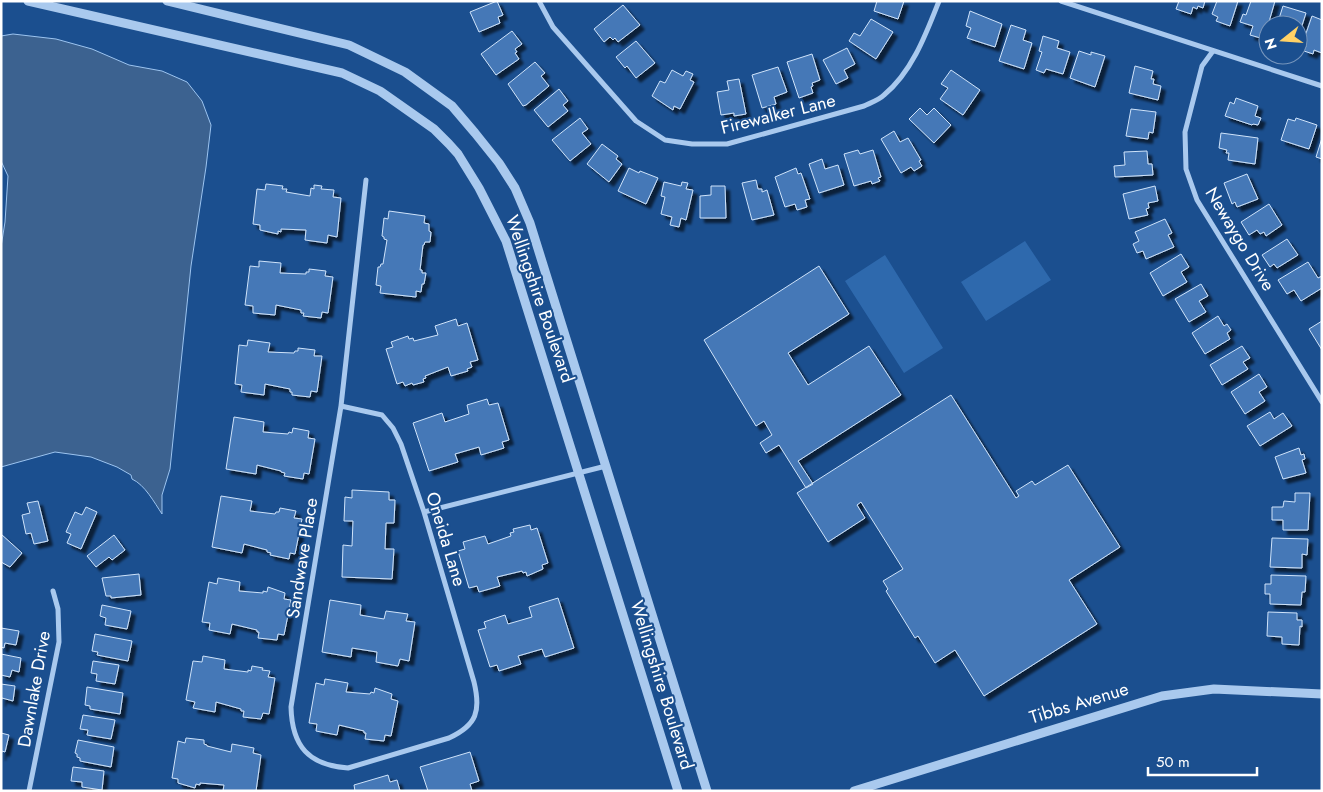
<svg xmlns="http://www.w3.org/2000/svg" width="1323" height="792" viewBox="0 0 1323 792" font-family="Jost,sans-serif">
	<defs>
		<filter id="shadow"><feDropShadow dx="4.5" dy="4.5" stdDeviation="1" flood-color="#0009"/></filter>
	</defs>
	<rect width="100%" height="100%" fill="#1b4f8f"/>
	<!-- green -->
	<path fill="#2e69ad" d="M1025 241 1051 280 986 321 961 282Z
		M885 255 943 348 904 373 845 281Z"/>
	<!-- water -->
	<path fill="#3c6290" stroke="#9cc4f0" d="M13 34 56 39 92 49 129 65 162 71 187 82 202 101 211 125 206 167 191 266 170 469 162 495V514C154 502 145 485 132 479L131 475 117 467 91 457 55 452 1 467V247L5 222 8 176 1 161V36Z"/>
	<!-- building -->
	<path fill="#4478b7" stroke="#cfe3fa" filter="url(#shadow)" d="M497 1 503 15 498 17 500 23 479 32 470 12Z
		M877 1H904L898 19 874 11Z
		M1179 1H1205L1203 8 1198 6 1197 9 1193 7 1191 14 1176 9Z
		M1217 1H1238L1230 26 1216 21 1218 17 1212 14Z
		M1251 1H1275L1264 39 1250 35 1253 26 1240 22 1243 14 1246 15Z
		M623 5 640 25 618 42 615 38 613 40 610 37 604 42 594 29Z
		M1283 6 1306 13 1298 38V25H1277Z
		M970 11 1002 24 995 47 967 38 971 28 966 26Z
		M1312 16 1322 20V53L1314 50 1313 54 1304 51 1306 46 1302 45Z
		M871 19 893 32 876 59 849 41 854 33 860 36Z
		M1011 25 1026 30 1023 40 1032 43 1024 69 999 61Z
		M512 31 522 44 515 49 517 52 515 53 519 59 496 75 481 54Z
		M1043 36 1059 41 1057 48 1070 52 1063 74 1046 69 1044 73 1036 70 1042 52 1039 51Z
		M636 41 655 63 636 78 627 66 625 68 616 57Z
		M847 48 855 64 844 70 848 78 836 84 823 60Z
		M1079 51 1091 55V52L1105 56 1095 87 1070 78Z
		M812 54 820 80 812 83 813 86 811 87 813 93 799 98 787 62Z
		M535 62 545 73 541 76 549 86 526 105 523 106 508 84Z
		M1135 66 1153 71 1151 79H1154L1153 84 1161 86 1158 100 1129 93Z
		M778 67 787 92 774 97 776 104 762 108 752 75Z
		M672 70 683 76 686 71 693 74 690 80 694 82 680 109 674 106 673 110 652 96 660 81 665 83Z
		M951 70 980 90 963 115 940 99 948 88 941 84Z
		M739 79 746 114 734 116V113L721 115 717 92 729 90 727 81Z
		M559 89 568 101 563 105 568 111 548 127 534 110Z
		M1236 98 1258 106 1255 116 1261 118 1258 125 1253 124 1252 125 1225 116 1230 102 1234 104Z
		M920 108 927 115 934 108 951 125 934 143 909 119Z
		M1131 109 1156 112 1153 133 1149 132 1148 139 1126 136Z
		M580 118 588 129 582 133 591 144 570 161 552 140Z
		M1296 118 1317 125 1309 149 1281 140 1288 119 1295 121Z
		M894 131 900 142 908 138 921 160 919 161 922 166 914 171 911 167 901 173 881 139Z
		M1221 133 1258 138 1255 164 1228 160 1229 153H1226L1227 150 1219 148Z
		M1322 138V159L1316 157Z
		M602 144 618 156 616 159 622 164 609 182 587 164Z
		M858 150 860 154 873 150 881 177 878 178 880 181 872 184 871 181 854 186 844 154Z
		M1147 151 1148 164H1152L1153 175 1115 177 1114 166 1125 165 1124 152Z
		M822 159 825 169 838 165 844 185 819 193 809 164Z
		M629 168 639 173 640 171 658 178 646 204 618 191Z
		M796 168 798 174 801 173 810 199 805 200 807 207 797 210 795 204 785 207 775 177Z
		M1247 174 1258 199 1237 207 1235 202 1232 204 1224 183Z
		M756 180 758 189H762V192L767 190 774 215 752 220 742 183Z
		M664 182 681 186 682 182 688 183 686 189 693 190 686 220 681 218 679 227 670 225 672 217 661 214 665 197 661 196Z
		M266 184 283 186 282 189H287L286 192 310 196 311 188 314 189V185L322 186 321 189 334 190 333 197 341 198 337 237 328 235 327 243 305 240 306 230 281 229V232L278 231V234L260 230V225L253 224 257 189 265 190Z
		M711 186H725L726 218H700V196L711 195Z
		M1155 186 1158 201 1148 203 1149 208 1146 209 1148 215 1129 219 1123 194Z
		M1269 204 1282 225 1266 236 1264 232 1260 234 1257 230 1249 235 1241 222Z
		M389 211 425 216 424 223 429 224V231L431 232 430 242H425L424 245H423L420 270H422V273H426L424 284H422L421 292 416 291V297L380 293 381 286 376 285 378 267H380L381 264H383L387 240 384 239V237L382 236 384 218 388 219Z
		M1165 219 1172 233 1168 235 1174 247 1146 259 1143 251 1137 253 1133 244 1139 241 1135 232Z
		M1287 239 1298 255 1277 268 1274 264 1270 267 1262 255Z
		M1181 254 1189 267 1181 272 1187 282 1163 296 1150 273Z
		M259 261 281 263 280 273 306 274V272H309V269L326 271 325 276 333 277 328 313 322 312 321 318 303 316 304 313H301V310L276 305 275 315 253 313V306L245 305 250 266 259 267Z
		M1308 262 1318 278 1322 276V288L1301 301 1294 290 1287 294 1278 280Z
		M819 266 849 314 788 353 808 385 869 346 901 395 798 461 813 484 806 488 779 445 766 453 760 443 772 435 764 421 756 426 704 340Z
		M1201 284 1208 296 1199 301 1206 312 1189 322 1175 299Z
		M1218 316 1224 326 1227 324 1231 330 1227 333 1230 339 1205 354 1192 333Z
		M456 319 458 326 467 323 478 360 470 362 472 367 467 369 468 371 451 376 448 367 425 376 426 378 423 379 424 382 413 385 412 383 405 386 403 382 397 384 386 349 393 347 391 342 408 336 409 339 413 338 414 341 438 335 435 326Z
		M1322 321V350L1309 329Z
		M248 340 270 343 268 352 294 353 295 351H298V348L315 350 314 356H322L317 392 311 391 310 397 292 395V392H290V389L265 384 264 395 241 392 242 385 235 384 239 345 247 346Z
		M1242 346 1250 358 1243 362 1248 369 1222 385 1210 365Z
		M1259 374 1267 387 1259 392 1265 401 1245 414 1231 392Z
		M951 395 1016 498 1019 496 1016 491 1032 481 1035 485 1068 465 1120 547 1069 580 1097 624 984 696 955 650 935 663 918 636 915 638 886 591 888 589 883 581 903 569 861 502 857 505 865 518 828 542 797 493Z
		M487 399 489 405 498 403 509 440 502 442 504 448 481 455 479 447 455 454 458 462 429 471 413 423 442 413 445 422 469 414 467 405Z
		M1270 412 1274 419 1283 413 1292 426 1260 446 1247 426Z
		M234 417 264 422 263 432 288 434 289 432 292 433 293 428 309 431 308 438 315 439 309 474 304 473 303 479 284 476 285 473 281 472V471L257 465 256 474 226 469Z
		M1299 448 1301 455 1304 454 1305 459 1302 460 1306 473 1283 479 1275 457Z
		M352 490 389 492V500H395L394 523H386L385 549H394L392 579 342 577 343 545 352 546 353 521H344L345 497 352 498Z
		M1295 493H1310L1308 530H1283V520H1272V507H1283L1284 501 1295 502Z
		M221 496 252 501 250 511 275 514 276 512H279L280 508 296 511 294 518 302 519 295 554 290 553 289 559 270 555 271 553 267 552V550L244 544 242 553 212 547Z
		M38 501 48 541 34 544 31 533 26 534 22 515 30 513 27 503Z
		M86 507 97 512 81 549 67 543 71 534 66 532 75 512 82 515Z
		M530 525 531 530 537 528 548 563 542 565 543 569 527 576 526 572 523 573 522 571 497 577 500 586 479 592 477 586 469 588 458 551 465 549 463 542 485 536 488 544 511 536 510 533 514 532 513 529Z
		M1 534 22 553 10 567 1 562Z
		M114 535 125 550 112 560 109 557 96 567 87 556Z
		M1272 538 1308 539 1307 555 1302 554V568L1270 567Z
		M139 574 141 595 111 598V596H106L102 578Z
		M1271 575 1306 576 1305 592H1302L1301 605 1270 604V594H1265V584H1271Z
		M218 578 240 582 239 591 263 593V591L267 592 268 587 285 593 284 599 291 600 284 635 278 634 277 640 258 638 259 632H257V630L232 624 230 634 209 630 210 623 202 622 209 582 217 584Z
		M558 598 574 648 545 657 542 649 518 656 521 664 499 671 497 665 490 667 478 630 486 628 484 622 505 615 508 624 532 617 529 607Z
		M330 600 361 605 360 615 384 619 386 611 408 614 406 621 415 622 409 661 400 659 398 666 376 662 377 652 352 648 351 657 322 652Z
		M102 605 131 611 127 629 105 625 106 618 100 616Z
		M1268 612 1297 613V620H1302V627L1300 626 1299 645 1282 644V637L1267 636Z
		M1 628 19 631 16 645 5 643 4 648 1 647Z
		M95 634 132 641 128 661 97 655 98 652 92 651Z
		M1 654 21 658 19 672 12 670 10 677 1 675Z
		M203 656 225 660 224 669 248 672V670L251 671 252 666 263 668 262 670 270 671 268 677 275 678 269 714 263 713 261 719 243 717 244 711H241V709L216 702 215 712 193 708 195 702 186 700 193 661 202 662Z
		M93 661 119 665 115 684 96 681 97 674 91 673Z
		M325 679 348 683 346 692 370 694 371 692 374 693 375 688 392 694 391 699 398 701 391 736 385 735 384 741 365 739 366 733H364V731L339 725 337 735 316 731 317 724 309 723 316 683 324 685Z
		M1 684 15 686 13 701 2 698 1 702Z
		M87 687 123 693 120 714 90 709V706L85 705Z
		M83 715 115 720 111 739 87 735 88 730 80 729Z
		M1 733 9 735 5 752 2 751 1 756Z
		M186 738 204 740V744L207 745V746L231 752 232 744 254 748 253 753 261 755 256 791H223L224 785 200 783V785L196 784 195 788 178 783V779L172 778 178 741 185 743Z
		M78 740 114 747 111 767 80 761V758L77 757V754L75 753Z
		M470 752 479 781 470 784 472 791H428L420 767Z
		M73 767 104 771 102 790 82 787V782L71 781Z
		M388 775 390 782 397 780 400 791H355L354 785Z"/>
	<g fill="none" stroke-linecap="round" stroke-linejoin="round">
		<!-- minor -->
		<path stroke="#a9c9ee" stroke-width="5" d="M539 1 553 27 636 121 665 140 692 144H727L864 106C870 103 879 100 884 95 912 72 926 34 939 1
			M1061 1 1322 86
			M1213 51 1202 66 1185 132 1186 169 1197 200 1322 402
			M341 406 382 415 393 428 401 444 424 512 474 682C481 711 477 725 449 738L348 768C309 765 292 747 291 707L341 406 366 180
			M424 512 606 466
			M29 791 59 642 58 609 53 591"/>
		<!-- tertiary -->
		<path stroke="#a9c9ee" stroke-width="9" d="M28 1 342 73 380 91 434 129 449 144 458 154 479 188 506 241 678 791
			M167 1 349 45 405 72 452 106 475 133 499 163 515 188 530 223 707 791
			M854 791 1162 696 1214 689 1322 694"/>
	</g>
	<g text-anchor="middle" stroke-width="4" stroke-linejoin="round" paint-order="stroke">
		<!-- street labels -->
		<g font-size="18" fill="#fff" stroke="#1b4f8f">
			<text transform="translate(778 114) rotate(-14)" y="6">Firewalker Lane</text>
			<text transform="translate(1240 239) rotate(59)" y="6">Newaygo Drive</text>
			<text transform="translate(540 299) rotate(71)" y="6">Wellingshire Boulevard</text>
			<text transform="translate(446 539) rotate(73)" y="6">Oneida Lane</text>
			<text transform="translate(302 558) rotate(-81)" y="6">Sandwave Place</text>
			<text transform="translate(662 685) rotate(73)" y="6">Wellingshire Boulevard</text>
			<text transform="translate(34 689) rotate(-80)" y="6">Dawnlake Drive</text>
			<text transform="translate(1079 703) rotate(-17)" y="6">Tibbs Avenue</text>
		</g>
	</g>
	<!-- border -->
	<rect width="1323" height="792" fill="none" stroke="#ffffff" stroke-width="5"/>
	<!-- north arrow -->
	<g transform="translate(1283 40) rotate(253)"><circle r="24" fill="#1b4f8f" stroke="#7695bc"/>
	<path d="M0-4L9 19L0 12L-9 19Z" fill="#ffd166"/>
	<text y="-8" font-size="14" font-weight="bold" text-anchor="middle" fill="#ffffff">N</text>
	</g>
	<!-- scale -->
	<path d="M1148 767v8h109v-8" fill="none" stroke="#ffffff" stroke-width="2.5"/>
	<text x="1156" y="767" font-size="15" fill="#ffffff" stroke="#1b4f8f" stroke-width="4" paint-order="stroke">50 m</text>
</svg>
